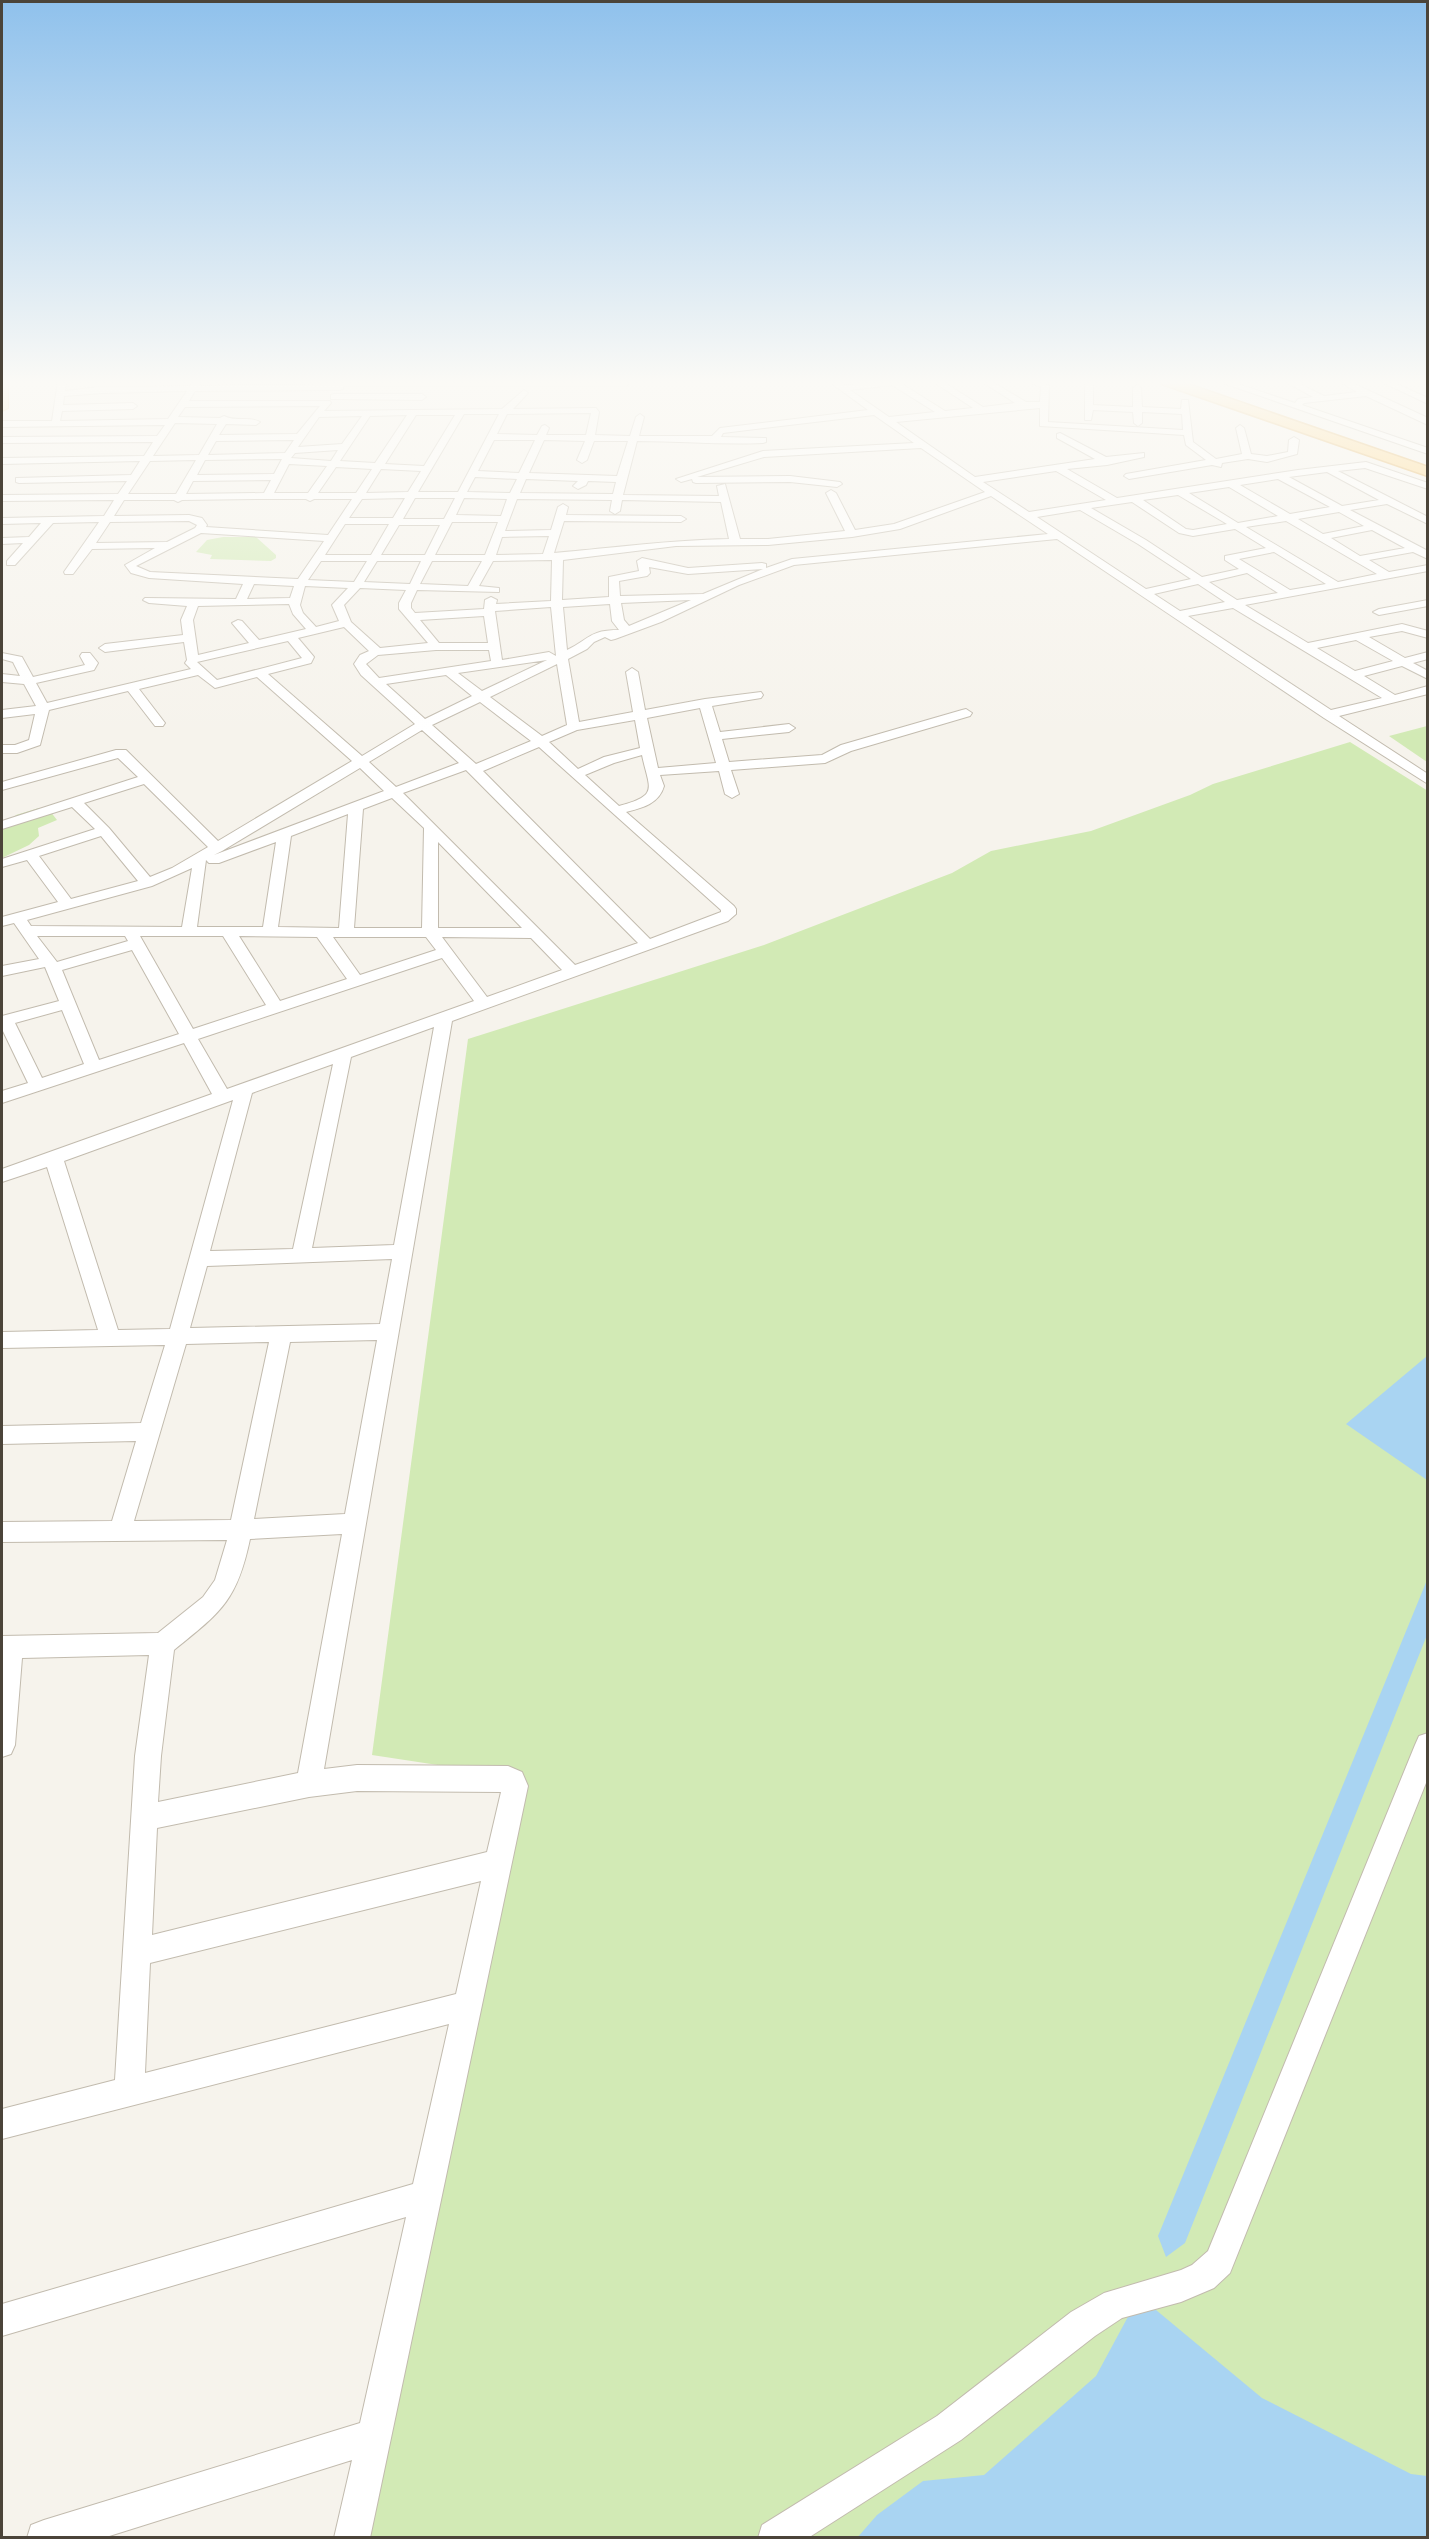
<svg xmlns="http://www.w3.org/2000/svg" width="1429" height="2539" viewBox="0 0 1429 2539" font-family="Jost,sans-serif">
	<rect width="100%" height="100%" fill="#f6f3ec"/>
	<!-- green -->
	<path fill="#d2eab5" d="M223 537H256L276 555V558L271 561 210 559 212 555 196 552 207 540Z
		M1427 726V762L1389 736Z
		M1350 742 1428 791 1427 2537 363 2538 517 1777 372 1755 468 1039 764 945 952 873 991 851 1091 831 1190 795 1213 784Z
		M39 808 50 811 57 820 38 828 39 836 29 845 2 858V829L16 815Z"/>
	<!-- water -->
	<path fill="#a9d4f2" d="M1427 1356V1480L1346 1424Z
		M1427 1580V1635L1185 2243 1166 2257 1158 2236Z
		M1156 2310 1262 2398 1411 2474 1427 2476V2537L857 2538 877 2515 923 2481 984 2475 1096 2376 1130 2313Z"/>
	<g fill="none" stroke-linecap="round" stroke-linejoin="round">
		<!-- minor casing -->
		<g stroke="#c2bbae" stroke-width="2">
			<path id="minor" d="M58 381H66L65 391 100 387 190 386 194 381H202L199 386 340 384 342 381H627L630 383 626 386H343V389L340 390 195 391 189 401H330L331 403 324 411 502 409 524 390 528 393 513 409 596 408 599 412 595 435 630 436 636 417 640 414 644 417 639 436H712L720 428 868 410 828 381H837L844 385 913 381 902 384 945 411 973 408 932 381H942L983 407 1015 403 981 381H991L1026 402H1040L1041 387 1027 381H1039L1049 386 1048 422 1183 430 1182 414 1142 412V423L1138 426 1134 423 1133 412 1093 410 1091 420H1085V381H1093V405L1133 407V388L1137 385 1141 388 1142 407 1181 409 1182 400H1188L1193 442 1216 459 1242 454 1236 428 1240 425 1244 428 1251 454 1267 456 1288 452 1289 440 1294 437 1299 440 1297 454 1267 462 1248 459 1222 463 1221 467 1212 465 1129 479 1124 476 1126 474 1206 460 1186 445 1184 435 1040 426V408L896 422 975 477 1095 459 1057 438V434L1060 433 1106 457 1144 453V457L1107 465 1067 469 1117 498 1298 470 1366 462 1428 483V489L1365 468 1338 471 1428 517V524L1387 504 1350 510 1428 551V559L1413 552 1369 560 1389 572 1428 565V571L1245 605 1308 643 1402 624 1428 631V638L1402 631 1369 637 1405 658 1428 652V659L1413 663 1428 671V679L1402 666 1364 676 1395 695 1428 686V694L1339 716 1428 774V784L1324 718 1057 539 794 565 739 585 661 622 615 639 611 640 605 637 594 642 587 649 568 659 579 722 633 712 626 672 632 668 638 672 645 710 705 699 761 692 763 695 761 698 712 706 720 732 789 724 795 728 789 732 722 739 729 762 822 755 841 745 962 710 966 709 972 713 970 716 851 751 825 763 731 770 739 794 732 798 725 794 719 771 660 775 664 786C659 804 642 808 626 812L734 906 736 909V914L728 921 452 1021 324 1769 357 1765 508 1766 522 1772 528 1786 370 2538H334L352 2460 103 2538H27L31 2525 44 2520 360 2423 406 2217 2 2336V2304L413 2184 449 2024 2 2139V2109L115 2080 135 1756 149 1655 22 1658 15 1745 11 1754 2 1757V1636L158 1633 203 1597 215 1580 227 1540 2 1542V1522L112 1521 136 1441 2 1444V1426L141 1423 165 1345 2 1348V1332L98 1330 47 1167 2 1182V1169L212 1094 184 1043 2 1103V1091L28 1083 2 1029V1016L59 1001 45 967 2 976V966L39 959 14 923 2 926V917L58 902 27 860 2 867V859L95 829 72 807 2 829V821L138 777 118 758 2 790V782L116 750H126L218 841 352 761 257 677 215 688 198 675 139 689 165 723 163 726H155L128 691 49 710 40 745 17 753H2V745H15L29 740 35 714 2 718V710L36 706 24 684 2 682V674L20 676 13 662 2 659V653L22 657 33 677 85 665 80 656 82 653H90L98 663 94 670 36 683 47 703 191 669 185 663 187 660 184 642 105 652 99 648 105 644 183 635 181 620 187 606 149 603 143 600 145 598 236 599 243 584 149 578 131 573 125 565 155 548 92 549 73 574H65L64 572 99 522 53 523 15 565H7V561L23 543 2 544V538L29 537 41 523 2 524V518L104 516 114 500 2 501V495L118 494 127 481 19 483 16 482V478L131 475 140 461 2 464V458L144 456 153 442 2 443V437L157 436 165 425 2 427V421H52ZM892 385 935 412 889 417 850 390ZM187 391 168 419 60 421 62 411 133 409 137 406 133 403 63 405 64 396 102 393ZM320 406 297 434 219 435 226 424 256 425 260 422C250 416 235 422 224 416L220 418 178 417 185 407ZM591 413 586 435H546L549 428 545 425 542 426 537 435 497 434 507 414ZM464 414H499L458 492H418ZM407 415 375 463 340 461 370 416ZM416 415H455L424 466 385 464ZM874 415 914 443 763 451 676 479 681 482 692 479 693 482 696 483 790 482 837 487 842 484 840 482 790 476 697 477 764 457 921 448 985 492 894 524 855 530 836 493 831 490 826 493 845 531 768 539H740L725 484 717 486 719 496 623 495 637 441C679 441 721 445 763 443L766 442V438L721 437 723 433ZM362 416 342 444 298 447 319 417ZM175 423 217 424 199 455 153 456ZM294 440 285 453 208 455 216 441ZM494 440H535L519 473 478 471ZM544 440 585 441 577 460 582 463 587 460 594 441H628L617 476 529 473ZM338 450 331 461 291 458 295 453ZM282 459 274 474 197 475 205 460ZM196 460 176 494H128L150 461ZM289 464 327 466 308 493H274ZM336 467 372 469 356 493H318ZM381 469 421 471 408 492 366 493ZM1056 471 1106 500 1029 512 983 482ZM1327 472 1379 500 1342 506 1289 477ZM475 477 517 479 510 493 467 492ZM526 479 578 481 573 486 578 489 586 485 588 481 616 482 613 494 520 493ZM1278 479 1330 507 1290 514 1240 485ZM271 480 264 493 186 494 193 481ZM1229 487 1278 516 1238 523 1189 493ZM1178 495 1227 524 1193 530 1186 529 1143 500ZM991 496 1048 534 792 559 766 568V564L762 563 688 568 642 558 637 561 639 571 609 577V597L562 600 563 560 676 546 768 545 852 537 900 529ZM405 498 393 518H349L362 499ZM415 498H455L444 519H403ZM464 498 507 499 501 516 456 515ZM263 499H306L310 501 314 499H352L328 535 206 527 207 525 202 518 189 515 114 516 124 500H174L178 502 182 500ZM517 499 612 500 610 511 615 514 620 511 622 500 721 502 729 539C670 540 612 548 554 553L564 521 681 522 686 519 681 516 566 515 568 507 563 504 558 507 551 530 505 531ZM1132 502 1179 533 1193 536 1235 529 1266 548 1225 556V560L1239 569 1202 577 1146 540 1091 508ZM1080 510 1138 544 1191 579 1146 589 1037 517ZM1339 512 1364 526 1323 534 1298 519ZM189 521 197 525 195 528 167 542 96 543 110 522ZM1286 521 1377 574 1338 582 1246 527ZM452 522H498L485 555H435ZM345 524H389L371 555H325ZM399 525H440L425 555H381ZM1372 530 1405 548 1360 556 1331 538ZM201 533 324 541 298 579 150 572 136 566ZM549 536 543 554 496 555 502 537ZM1274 552 1326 584 1290 590 1239 559ZM552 560 551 601 496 604 497 600 491 597 485 600 484 609 415 613 411 608V603L417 590 499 592V588L479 586 493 561ZM321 561H367L354 582 308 580ZM377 561H421L410 584 364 582ZM432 561H482L468 586 420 584ZM649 567 688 574 763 569 703 594 620 596 619 581 647 576 650 573ZM1247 573 1278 593 1237 600 1209 582ZM254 584 294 586 290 598 247 599ZM1198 584 1225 602 1180 611 1154 594ZM305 586 348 588 332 605 339 621 316 627 303 613 300 605ZM360 588 406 590 399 603V609L428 643 380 648 351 622 344 605ZM691 600 629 626 624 620 621 603ZM289 604 293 614 306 629 259 640 242 621 238 620 232 623 249 643 198 655 193 620 198 606ZM610 604 612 621 619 630C589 630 590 639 567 650L563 607ZM551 607 556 656 549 652 502 660 495 611ZM1233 608 1382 698 1331 710 1188 616ZM484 616 488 643H439L420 620ZM344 627 369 651 360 655 354 664 361 675 415 724 362 756 268 674 311 663 314 657 298 638ZM1356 640 1393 661 1355 671 1317 648ZM288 641 302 658 217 680 197 662ZM436 650H489L491 661 379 678 366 664 378 655ZM547 660 482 691 458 673ZM557 664 567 725 542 736 490 697ZM446 675 472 696 425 719 386 684ZM480 702 531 741 476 764 432 725ZM700 708 716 763 658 768 647 718ZM635 720 640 748 604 757 578 769 549 742 577 730ZM422 730 459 763 396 787 369 762ZM539 747 721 910V912L650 939 483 771ZM642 755C649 789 660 795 619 806L585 775 614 763ZM360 768 384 791 214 855 222 851ZM466 770 469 773 638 943 575 965 403 793ZM144 784 208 847 172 868 150 877 109 828 84 803ZM392 798 424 828 422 928H354L363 809ZM348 814 339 928 278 927 291 836ZM101 836 138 881 71 899 39 856ZM276 842 263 927H197L206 860 209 863H219ZM438 842 522 928H438ZM192 868 182 927 31 926 27 920 152 886ZM37 936H125L128 941 57 962ZM140 936H223L266 1005 193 1029ZM239 936 317 937 347 979 280 1001ZM333 937H426L436 950 360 975ZM442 937 531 938 562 970 487 997ZM132 950 179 1034 99 1060 62 970ZM442 958 474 1001 227 1089 198 1039ZM62 1010 84 1064 42 1078 15 1023ZM434 1027 394 1245 312 1248 351 1057ZM333 1064 293 1249 210 1251 252 1093ZM233 1100 170 1329 118 1330 64 1161ZM392 1259 380 1324 190 1328 207 1266ZM377 1340 345 1514 254 1519 290 1342ZM269 1342 231 1520 134 1521 186 1344ZM342 1534 298 1773 158 1802 161 1756 174 1650C221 1612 237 1601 250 1539ZM357 1791 501 1792 487 1852 152 1935 157 1828 309 1797ZM481 1881 456 1994 145 2073 150 1963Z
				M1217 381H1229L1295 403 1298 399 1313 397 1284 381H1294L1324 396 1357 392 1340 382 1348 381 1428 418V425L1366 396 1304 403 1302 405 1428 448V454Z
				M1380 381H1390L1428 398V404Z
				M1422 381H1428V384L1423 383Z
				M334 394H422L426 397 422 400 331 399V395Z
				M1428 600V606L1379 615 1373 612 1379 609Z
				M1428 1733V1778L1230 2273 1214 2288 1181 2302 1122 2318 1095 2336 961 2440 808 2538H758L762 2525 937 2416 1071 2312 1104 2293 1181 2270 1192 2265 1208 2251 1415 1745 1419 1736Z"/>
		</g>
		<!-- major casing -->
		<g stroke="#e6c16a" stroke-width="2">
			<path id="major" d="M2 381H8V408L2 411Z"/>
		</g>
		<!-- highway casing -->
		<g stroke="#e0a43c" stroke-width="3">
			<path id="highway" d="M1161 381H1179L1428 467V476L1162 384Z"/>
		</g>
		<!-- minor -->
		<use href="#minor" fill="#fff" fill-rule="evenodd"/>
		<!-- major -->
		<use href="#major" fill="#ffe39c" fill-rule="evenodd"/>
		<!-- highway -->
		<use href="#highway" fill="#ffcf6e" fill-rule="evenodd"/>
	</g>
	<!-- sky -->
	<linearGradient id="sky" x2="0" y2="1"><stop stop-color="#8fc1ec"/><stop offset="0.52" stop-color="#fbfaf6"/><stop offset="1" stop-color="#fbfaf6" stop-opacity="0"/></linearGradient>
	<rect width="1429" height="736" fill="url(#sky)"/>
	<!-- border -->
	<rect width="1429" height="2539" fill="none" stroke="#4b4439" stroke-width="6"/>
</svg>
